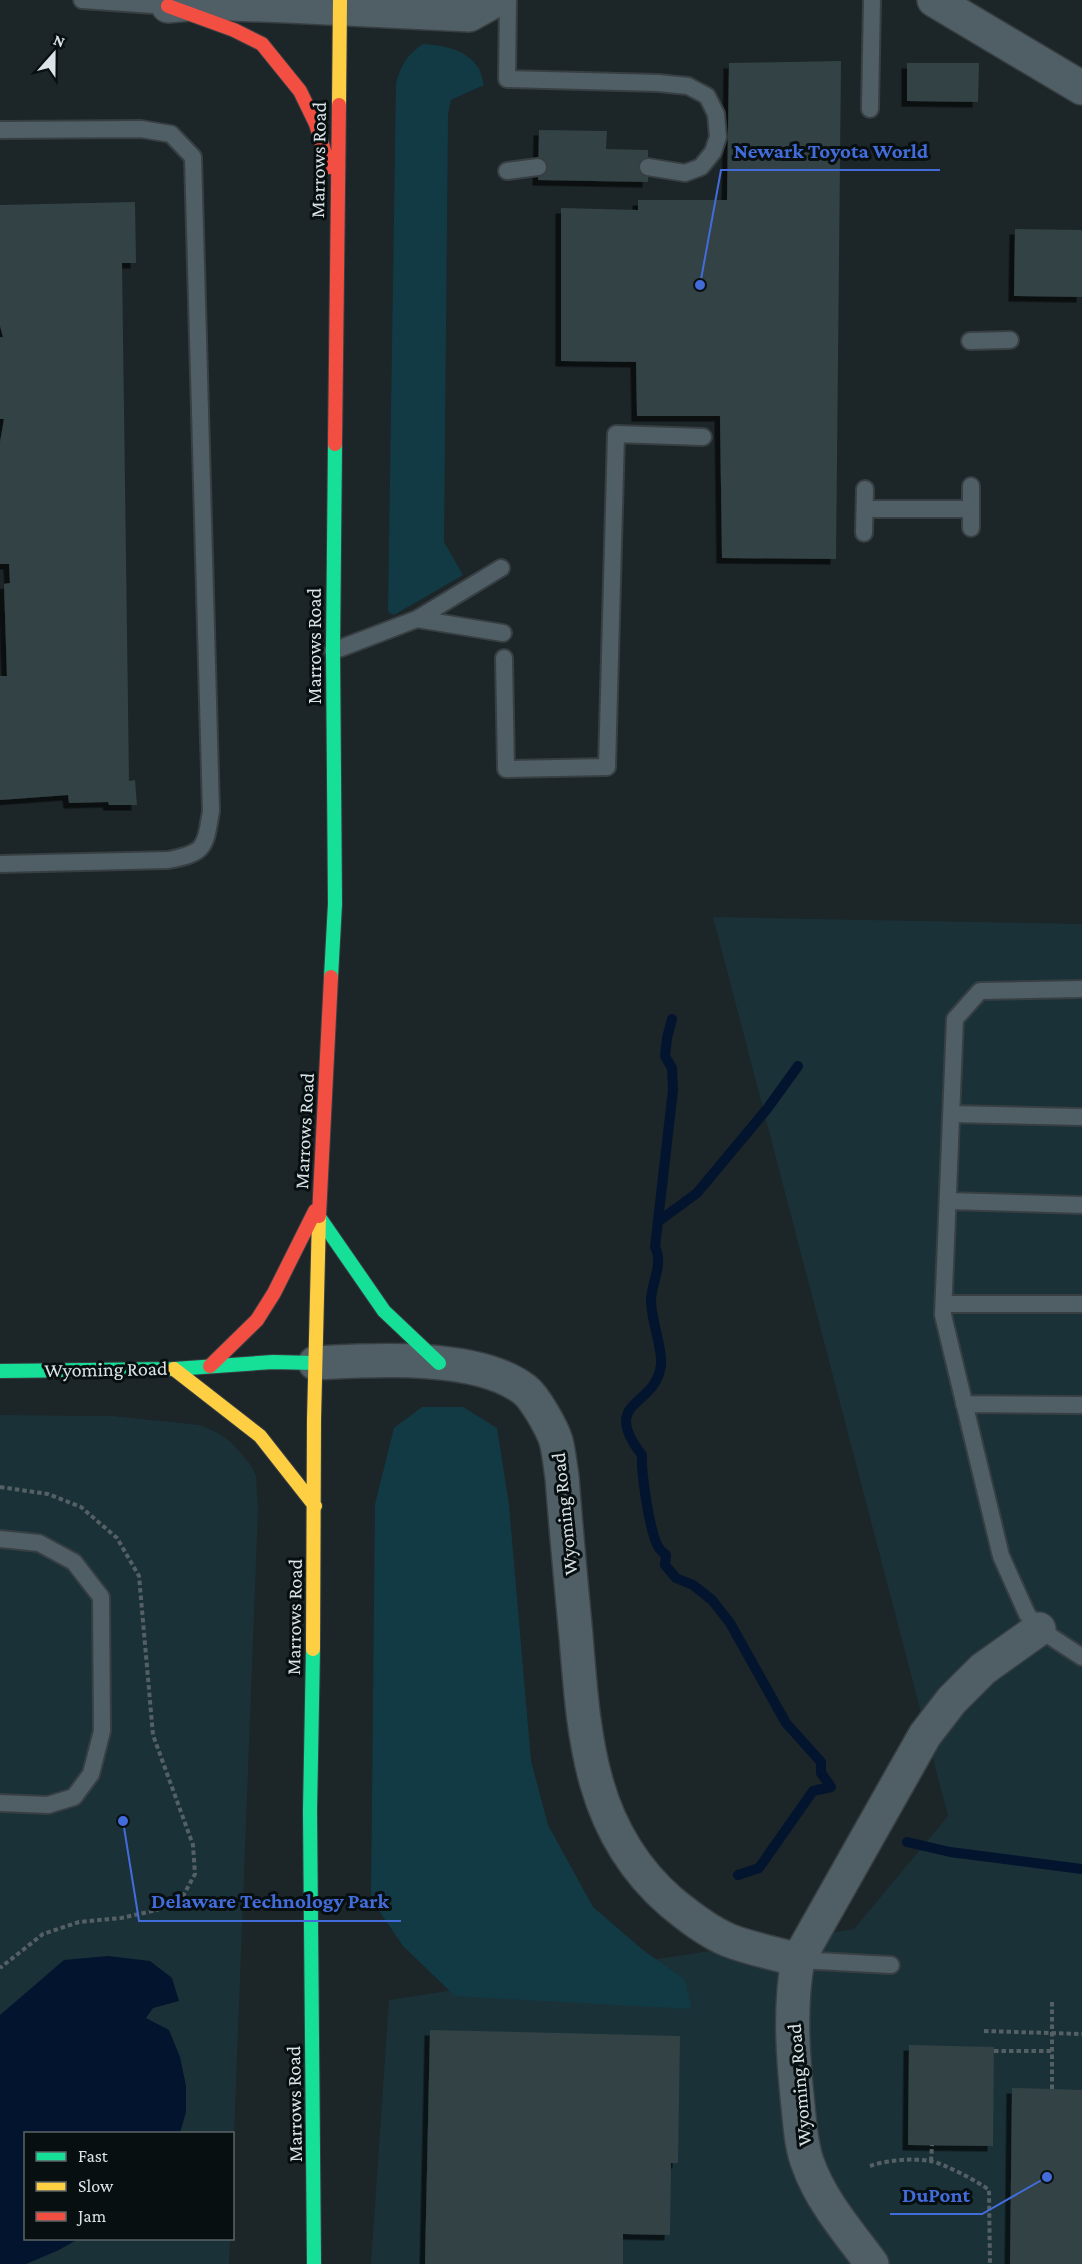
<svg xmlns="http://www.w3.org/2000/svg" width="1082" height="2264" viewBox="0 0 1082 2264" font-family="'Crimson Pro',serif">
	<defs>
		<filter id="shadow"><feDropShadow dx="-5.5" dy="5.5" stdDeviation="0" flood-color="#0009"/></filter>
	</defs>
	<rect width="100%" height="100%" fill="#1c2528"/>
	<!-- built -->
	<path fill="#1a3138" d="M713 917 1082 924V2264H371L389 2000 854 1929 948 1816Z
		M0 1415 112 1416 200 1425 218 1433 231 1442 250 1464 256 1476 258 1509 233 2162 232 2134H26V2238L230 2239 229 2264H0Z"/>
	<!-- green -->
	<path fill="#123a44" d="M423 44C442 45 465 49 477 66 481 70 482 79 484 85L451 100 448 114 444 542 463 575 394 615 388 612 396 84C401 65 407 55 423 44Z
		M422 1407H463L497 1428 509 1505 531 1761 548 1825 593 1907 643 1950 684 1979 692 2009 455 1996 403 1946 371 1899 375 1504 394 1428Z"/>
	<!-- water -->
	<path fill="#03142e" d="M108 1956 150 1961 172 1978 179 2001 153 2008 146 2018 169 2030 180 2057 186 2086V2112L180 2133 26 2134V2238L78 2239 59 2250 26 2264H0V2015L64 1960Z"/>
	<g fill="none" stroke-linecap="round" stroke-linejoin="round">
		<!-- stream -->
		<path stroke="#03142e" stroke-width="10" d="M672 1019 667 1038 665 1056 672 1068 673 1090 655 1247C664 1264 651 1283 651 1301 651 1319 663 1350 661 1365 656 1408 599 1399 642 1455 641 1473 650 1535 659 1548 661 1551 663 1553 666 1555L665 1565 676 1578 693 1585 712 1600 730 1623 786 1723 821 1762V1773L831 1787 813 1791 759 1868 738 1875
			M659 1221 697 1193 767 1109 798 1066
			M907 1842 950 1852 1082 1869"/>
	</g>
	<!-- building -->
	<path fill="#324244" filter="url(#shadow)" d="M841 61 836 559 722 558 720 416H637L636 362 561 361V208L638 210V200H727L729 63Z
		M907 63H979L978 102 907 101Z
		M539 130 607 131 606 149 648 150V182L538 180Z
		M135 202 136 263H122L129 781 135 780 137 805H109L108 802 69 803 68 795 0 800V676H7L4 584 10 583 9 564H0V442L4 419H0V337H3L0 326V205Z
		M1015 229 1082 230V297L1014 296Z
		M430 2030 680 2036 678 2163H671L670 2235 623 2234V2264H425Z
		M909 2045 994 2047 993 2146 908 2145Z
		M1012 2088 1082 2090V2264H1010Z"/>
	<g fill="none" stroke-linecap="round" stroke-linejoin="round">
		<!-- lane casing -->
		<g stroke="#373f42" stroke-width="20">
			<path id="lane" d="M82 0 168 6
				M508 0 507 79 658 83 688 86 707 96 716 114 718 137 713 152 701 167 685 173 648 167
				M870 109 872 0
				M0 130 141 129 171 134 193 157 211 811C205 847 206 853 168 860L0 864
				M507 171 538 167
				M970 341 1010 340
				M865 509H971
				M971 528V486
				M864 533 865 489
				M417 619 503 633
				M333 651 417 619 501 568
				M504 658 506 769 607 767 616 434 703 437
				M1082 989 980 991 955 1019 943 1315 1001 1556 1027 1614 1039 1629 1082 1657
				M951 1114 1082 1117
				M948 1201 1082 1205
				M944 1304H1082
				M964 1404 1082 1405
				M0 1539 39 1543 74 1562 101 1597 102 1731 91 1774 74 1797 48 1805 0 1803
				M798 1960 891 1965"/>
		</g>
		<!-- street casing -->
		<g stroke="#373f42" stroke-width="36">
			<path id="street" d="M934 0 1082 88
				M168 6 202 3 287 6 469 15 496 0
				M315 1363C372 1360 478 1353 525 1390 535 1398 552 1428 556 1441 559 1452 560 1465 562 1477 566 1530 571 1583 576 1636 584 1736 589 1831 671 1902 688 1916 707 1931 728 1940 750 1949 775 1953 798 1960
				M872 2264C849 2233 821 2201 808 2164 801 2146 800 2125 798 2106 793 2058 789 2007 798 1960L925 1735 952 1700 983 1669 1039 1629"/>
		</g>
		<!-- fast casing -->
		<g stroke="#373f42" stroke-width="16">
			<path id="fast" d="M331 977 335 904 333 651 335 444
				M319 1217 384 1311 439 1363
				M0 1371 174 1369 273 1362 315 1363
				M313 1649 310 1811 314 2264"/>
		</g>
		<!-- slow casing -->
		<g stroke="#373f42" stroke-width="16">
			<path id="slow" d="M339 105 340 0
				M174 1369 260 1436 315 1506
				M313 1649 314 1420 319 1216"/>
		</g>
		<!-- jam casing -->
		<g stroke="#373f42" stroke-width="16">
			<path id="jam" d="M168 6 234 30 262 44 300 91 316 124 329 167
				M335 444 339 105
				M319 1216 331 977
				M210 1366 257 1320 274 1293 315 1211"/>
		</g>
		<!-- path -->
		<path stroke="#556065" stroke-width="4" stroke-dasharray="4.5 3" stroke-linecap="butt" d="M0 1487 48 1494 81 1507 117 1538 139 1576 153 1735 193 1845 195 1874 182 1898 157 1910 121 1918 79 1922 43 1934 0 1968
			M984 2031 1082 2034
			M994 2051H1052
			M1052 2089V2001
			M931 2161 932 2145
			M870 2166C887 2160 912 2158 930 2161 943 2163 979 2182 989 2190L990 2264"/>
		<!-- lane -->
		<use href="#lane" stroke="#505e66" stroke-width="16"/>
		<!-- street -->
		<use href="#street" stroke="#505e66" stroke-width="33"/>
		<!-- fast -->
		<use href="#fast" stroke="#16e098" stroke-width="14"/>
		<!-- slow -->
		<use href="#slow" stroke="#ffcf43" stroke-width="14"/>
		<!-- jam -->
		<use href="#jam" stroke="#f24e42" stroke-width="14"/>
	</g>
	<g text-anchor="middle" stroke-width="6" stroke-linejoin="round" paint-order="stroke">
		<!-- street labels -->
		<g font-size="20" fill="#dae4e8" stroke="#080f11">
			<text transform="translate(318 160) rotate(-89)" y="7">Marrows Road</text>
			<text transform="translate(314 646) rotate(-90)" y="7">Marrows Road</text>
			<text transform="translate(304 1131) rotate(-87)" y="7">Marrows Road</text>
			<text transform="translate(106 1369) rotate(-1)" y="7">Wyoming Road</text>
			<text transform="translate(564 1514) rotate(-96)" y="7">Wyoming Road</text>
			<text transform="translate(294 1617) rotate(-89)" y="7">Marrows Road</text>
			<text transform="translate(799 2085) rotate(-95)" y="7">Wyoming Road</text>
			<text transform="translate(294 2104) rotate(-91)" y="7">Marrows Road</text>
		</g>
	</g>
	<!-- callouts -->
	<path fill="none" stroke="#436cdb" stroke-width="2" d="M700 285L721 170H940M123 1821L139 1921H401M1047 2177L982 2214H890"/>
	<g fill="#436cdb" stroke="#080f11" stroke-width="2">
		<circle cx="700" cy="285" r="6"/>
		<circle cx="123" cy="1821" r="6"/>
		<circle cx="1047" cy="2177" r="6"/>
	</g>
	<g font-size="21" text-anchor="middle" font-weight="bold" fill="#436cdb" stroke="#080f11" stroke-width="6" stroke-linejoin="round" paint-order="stroke">
		<text x="831" y="158">Newark Toyota World</text>
		<text x="270" y="1908">Delaware Technology Park</text>
		<text x="936" y="2202">DuPont</text>
	</g>
	<!-- legend -->
	<rect x="24" y="2132" width="210" height="108" fill="#080f11" stroke="#5c6467" stroke-width="1.5"/>
	<rect x="36" y="2152" width="30" height="9" fill="#16e098" stroke="#5c6467" stroke-width="1.5"/>
	<text x="78" y="2162" font-size="18" fill="#dae4e8">Fast</text>
	<rect x="36" y="2182" width="30" height="9" fill="#ffcf43" stroke="#5c6467" stroke-width="1.5"/>
	<text x="78" y="2192" font-size="18" fill="#dae4e8">Slow</text>
	<rect x="36" y="2212" width="30" height="9" fill="#f24e42" stroke="#5c6467" stroke-width="1.5"/>
	<text x="78" y="2222" font-size="18" fill="#dae4e8">Jam</text>
	<!-- north arrow -->
	<g transform="translate(54 54) rotate(21)" stroke="#080f11" stroke-width="4.5" paint-order="stroke">
	<path d="M0-4.5L10 22L0 15L-10 22Z" fill="#dae4e8"/>
	<text y="-9" font-size="16" font-weight="bold" text-anchor="middle" fill="#dae4e8">N</text>
	</g>
</svg>
